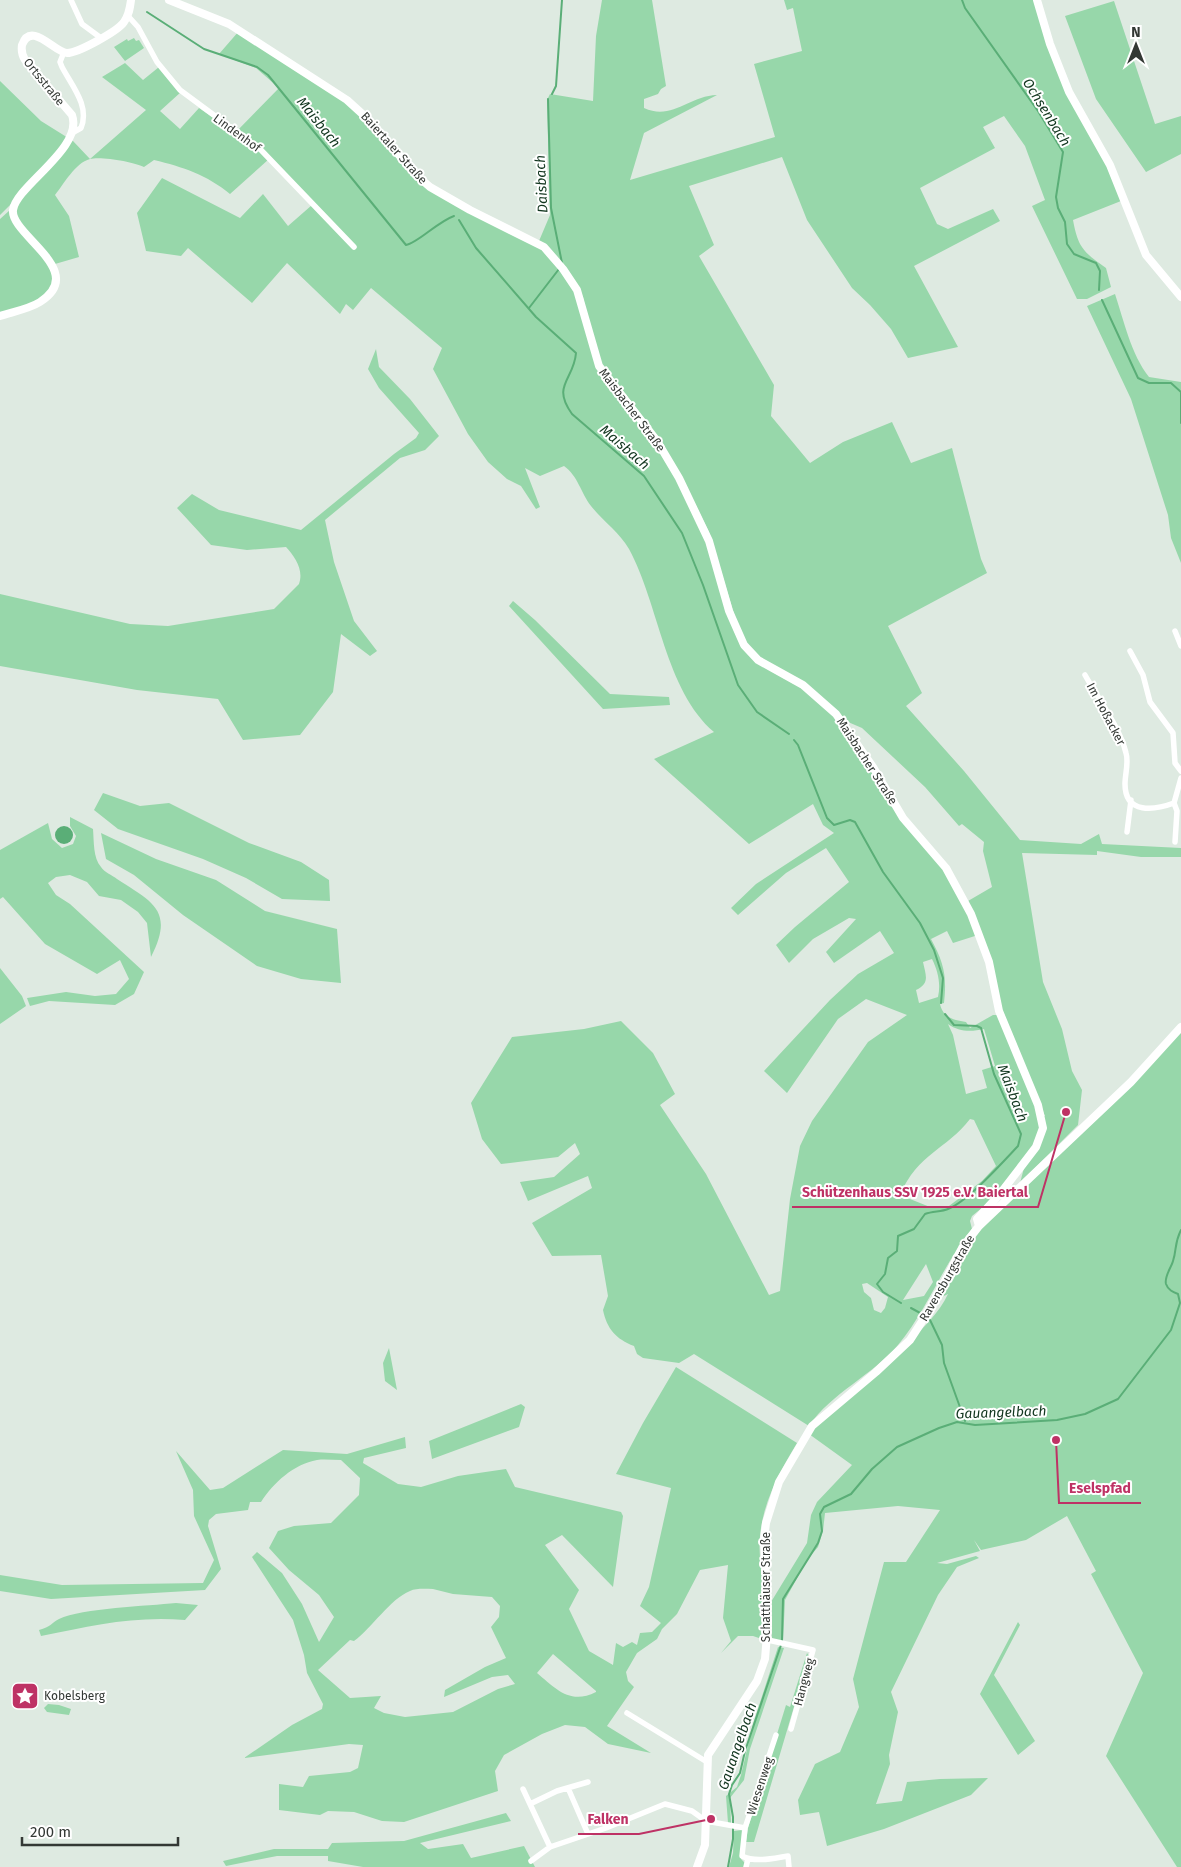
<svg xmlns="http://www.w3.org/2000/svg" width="1181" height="1867" viewBox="0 0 1181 1867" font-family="'Fira Sans',sans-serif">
	<rect width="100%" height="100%" fill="#deeae1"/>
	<!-- green -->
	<path fill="#97d7aa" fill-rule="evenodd" d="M602 0H652L666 86 661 89 658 94 644 99V108C672 121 688 96 717 95L644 133 630 180 775 137 754 64 802 51 793 8 787 10 784 0H1034L1070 99 1105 162 1121 201 1073 220C1078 247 1083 252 1106 268L1111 287 1087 299H1077L1032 206 1045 200 1025 146 1004 116 983 127 995 148 920 188 937 224 948 229 993 209 1000 221 914 266 958 347 908 358 891 329 870 305 852 288 807 220 782 157 689 186 714 245 699 256 774 385 771 416 810 463 843 442 892 422 911 463 952 448 981 559 987 573 888 626 922 693 906 706 964 771 1020 840 1081 844 1099 834 1102 844 1181 848V857H1141L1097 851V855L1022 853 1043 982 1062 1029 1072 1071 1082 1090 1078 1125 1020 1183 1024 1168 1040 1143 1033 1144V1147L988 1203 972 1216 970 1221 972 1229C943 1264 928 1309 898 1345 873 1375 831 1393 809 1426L694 1354 679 1363 643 1358 637 1354 634 1346C616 1339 607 1329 603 1310L608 1296 601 1255 552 1256 532 1223 592 1188 588 1176 528 1201 520 1182 554 1177 580 1154 575 1143 558 1157 501 1164 482 1139 471 1103 512 1037 584 1029 621 1021 653 1053 675 1094 660 1105 706 1174 769 1295 780 1291 790 1199 800 1146 812 1121 868 1042 907 1015 866 999 838 1019 787 1093 764 1071 830 1000 858 974 894 953 880 931 834 963 826 952 856 919 849 918 813 939 789 963 776 945 795 927 849 882 826 848 786 873 738 915 731 908 756 884 834 833 823 825 813 804 749 844 654 759 714 732C665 690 659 604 629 549 620 533 603 521 591 506 581 493 578 476 564 466L540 476 525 468 540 507 536 509 521 486 507 479 488 462 468 434 433 369 442 348 371 288 353 310 346 304 340 314 287 263 252 303 188 248 181 256 146 251 137 213 162 178 240 218 263 194 288 226 312 205 269 159 230 194C207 175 183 167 154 160L144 167C134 162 101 156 90 159 75 163 64 184 55 195L69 216 79 257 55 264C65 305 30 308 0 319V219L10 210 13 221 16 213 11 204 0 215V81L41 121 73 141 90 159 146 110 102 77 125 63 143 80 159 67 181 92 160 111 180 129 199 108 235 133 279 88 256 68 219 54 239 31 282 62 349 103 430 190 534 243 554 260 575 290 590 345 602 376 650 434 678 480 707 541 734 631 741 646 749 655 769 670 814 695 838 720 904 823 942 867 970 916 978 935 953 943 947 931 931 939C944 963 947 976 944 1003L940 1004C943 1018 954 1020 966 1022L970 1028 993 1015H998L1040 1117 1045 1116 1002 1009 984 941 968 901 992 887 983 851 984 842 962 824 959 826 925 787 862 728 848 722 803 682 761 660 749 649 740 633 709 532 685 484 638 411 603 367 592 338 583 297 569 273 539 241 550 215 547 100 550 94 593 101 596 36ZM932 959C938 971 941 984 938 997L919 1003 916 990C930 983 926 976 923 962ZM948 1024C959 1032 971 1032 984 1029L995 1066 982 1070 987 1088 966 1094 953 1035ZM970 1119 974 1120 996 1166 982 1181 949 1206 930 1207 900 1195C918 1153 946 1150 970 1119ZM926 1264 933 1282 924 1296 903 1300ZM867 1283 888 1297 885 1308 881 1313 874 1310 871 1298 864 1292 862 1284Z
		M1114 1 1155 124 1181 116V154L1146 172 1096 99 1065 16Z
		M134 38 136 41 139 40 144 48 125 61 114 47 127 39 128 41Z
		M1115 294C1124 321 1131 354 1149 377L1181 382V563L1171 538 1168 515 1131 399 1087 306Z
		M376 349 379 367 410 399 439 436 425 450 400 458 325 520 334 562 354 621 377 651 370 656 341 634 333 692 300 735 243 740 218 699 137 690 0 666V594L130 624 168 626 274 609 299 584C304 570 295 557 286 547L247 550 211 545 177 508 192 494 219 510 301 530 394 454 416 438 419 433 379 388 368 369Z
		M513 601 535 620 610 694 669 697 670 705 603 709 509 606Z
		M103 793 140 806 169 803 249 843 301 862 329 880 330 901 282 899 246 878 203 859 118 829 94 810Z
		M70 817 93 829C94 841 93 858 101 867 104 872 112 875 117 879 152 902 175 910 151 957L147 923 138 912 121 900 99 896 87 882 70 875 56 877 48 883 56 895 70 904 144 972 134 994 115 1005 49 1001 30 1006 27 998 66 992 95 996 116 994 129 979 120 960 97 974 45 944 3 897 0 899V850L48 823 52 839 62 848 73 844 76 836 70 826Z
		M101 833 156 859 216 880 265 911 337 929 341 983 301 979 257 966 183 915 134 875 106 859Z
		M0 968 22 996 26 1006 0 1024Z
		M1181 1032V1867H1177L1106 1756 1143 1673 1091 1574 1096 1571 1067 1516 1026 1540 981 1550 974 1540 980 1551 937 1563 947 1564 976 1556 979 1558 957 1567 938 1595 891 1692 898 1712 889 1755 890 1764 876 1804 902 1801 907 1782 940 1779 988 1778 971 1795 884 1829 827 1846 819 1812 800 1815 798 1800 815 1764 840 1752 859 1707 853 1679 884 1562H906L940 1510 898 1506 825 1513 823 1531 818 1547 807 1560 785 1600 783 1642 772 1640 771 1602 807 1543 811 1515 817 1502 852 1465 809 1434C839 1400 877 1374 909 1342 924 1327 939 1313 948 1294L940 1298 977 1231 1113 1104Z
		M389 1348 397 1390 385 1381 383 1363Z
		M676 1367 797 1443C780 1471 763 1502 760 1536 758 1558 763 1580 765 1602 766 1614 765 1628 765 1640L753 1636H738L721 1653 731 1641 723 1618 728 1565 700 1570 677 1614 662 1629 657 1639 637 1653 626 1672 628 1681 634 1687 607 1726 651 1753 608 1744 585 1727 565 1725 542 1734 504 1755 495 1771 498 1791 404 1822 382 1821 354 1812 328 1811 320 1815 279 1810V1784L303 1787 309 1776 350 1772 358 1768 363 1745 349 1744 244 1758 292 1725 322 1709 323 1704 307 1673 304 1655 293 1620 252 1557 257 1552 282 1573 302 1604 319 1642 334 1617 319 1595 289 1570 269 1548 278 1531 294 1526 331 1523 359 1495 360 1478 341 1460C333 1460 324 1459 317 1460 294 1464 273 1483 261 1502H250L248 1510 216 1514 209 1520 208 1526 221 1569 205 1590 51 1599 0 1591V1575L62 1585 203 1583 214 1560 194 1516 193 1490 176 1451 210 1490 223 1488 283 1450 347 1454 405 1437 406 1448 364 1458 363 1463 398 1484 421 1487 458 1476 506 1469 515 1487 621 1512 623 1516 613 1587 562 1535 545 1545 579 1590 569 1609 589 1651 613 1665 616 1643 623 1647 632 1642 637 1645 640 1633 652 1632 661 1623 640 1606 649 1587 671 1488 616 1474 643 1423ZM433 1589 453 1594 492 1597 500 1606 499 1617 491 1627 506 1658 485 1667 445 1690 444 1697 492 1677 508 1675 515 1684 498 1689 453 1712 405 1717 384 1713 374 1708 381 1696 350 1698 318 1670 350 1640 354 1641C372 1628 390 1599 410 1591 416 1588 426 1589 433 1589ZM553 1654 596 1691V1692C570 1705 556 1689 537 1673Z
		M521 1404 525 1407 519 1427 432 1459 429 1441Z
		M176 1603 198 1605 185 1620C131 1616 93 1626 41 1636L39 1630C51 1627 51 1623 59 1619 82 1608 148 1606 176 1603Z
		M1018 1622 1020 1625 994 1675 1035 1741 1018 1755 980 1694Z
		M778 1647 784 1648 750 1749 744 1780 730 1798 731 1824 728 1823 726 1796 737 1787 741 1775 753 1724Z
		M807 1653 809 1656 754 1842H746L748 1828 786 1705 790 1707Z
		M48 1704 59 1705 71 1709 69 1715 47 1712 44 1708Z
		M506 1813 511 1821 420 1843 428 1849 463 1844 471 1858 524 1846 535 1867H363L328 1861V1856H277L226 1866 223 1861 274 1849H328L332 1843 404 1841Z
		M742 1830 741 1859 746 1864 745 1867H729L733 1853 734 1831Z"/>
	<!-- water -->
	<path fill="#5aae77" d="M55 835a9 9 0 1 1 18 0a9 9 0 1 1-18 0Z"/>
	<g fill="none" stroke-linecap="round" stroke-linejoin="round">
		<!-- stream -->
		<path stroke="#5aae77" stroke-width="2" d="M962 0 965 8 1038 111 1063 152 1056 197 1058 208 1065 222 1067 244 1074 254 1096 263 1100 271 1099 290
			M147 12 204 49 257 67 268 75 406 245C418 243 437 222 454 216
			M552 94 556 86 562 0
			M548 99 551 208 562 263
			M459 220 476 248 536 317 576 353C574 380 551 385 572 414L644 476 682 533 703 585 738 685 757 712 789 734
			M1102 300 1138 378 1149 383H1171L1181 392V423
			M529 308 559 269
			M794 740 798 745 827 818 834 825 850 820 855 822 883 872 920 923 934 950 943 978 941 1003
			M901 1303 883 1292 877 1284 885 1274 888 1258 897 1251 898 1236 914 1229 925 1214C933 1211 941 1212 948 1209 968 1201 1002 1163 1018 1146L1021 1134 994 1074 981 1028 977 1026 954 1025 945 1014
			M911 1308 922 1314
			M930 1320 942 1345 944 1363 965 1421
			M782 1640 783 1599 818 1543 822 1531 820 1514 824 1507 851 1494 872 1469 897 1447 939 1428 957 1422 975 1425 1057 1420 1085 1414 1118 1399 1171 1330 1180 1303 1178 1294C1173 1292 1168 1290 1166 1284 1164 1277 1171 1268 1173 1261 1177 1249 1174 1244 1181 1230
			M728 1867 733 1839V1817L729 1794 732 1785 740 1773 745 1751 781 1645"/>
		<!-- street -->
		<path stroke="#fff" stroke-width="5.5" d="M71 0 82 24 101 38
			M128 16 138 27 157 62 180 90 261 150 354 247
			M64 52 60 62 62 67C72 86 90 106 81 128L72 133
			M1175 631 1181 646
			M1130 651 1143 675 1150 702 1173 733 1175 763 1181 771
			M1085 675C1098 698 1120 728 1126 753 1129 762 1125 774 1125 784 1125 815 1155 810 1174 803L1181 778
			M1174 803 1177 811 1175 842
			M1127 832 1131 800
			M768 1640 813 1650 791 1729
			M627 1713 707 1762
			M776 1735 745 1828 742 1856C756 1863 774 1858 788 1856L789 1867
			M568 1788 588 1834
			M523 1789 550 1847 531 1861
			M530 1804 557 1791 588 1782
			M550 1847 606 1828 665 1804 692 1811 706 1821 745 1828
			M746 1867 748 1859"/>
		<!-- secondary -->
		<path stroke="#fff" stroke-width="8" d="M169 0 229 24 347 100 369 120 415 174 430 187 470 210 544 247 563 269 577 290 599 366 657 441 679 478 709 541 729 611 744 645 758 660 803 685 836 714 873 767 903 818 946 868 971 914 989 962 999 1011 1038 1105 1043 1128 1036 1147 1000 1194 977 1219 979 1226
			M1037 0 1050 44 1069 92 1110 165 1146 255 1181 297
			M0 316C12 312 29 309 40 302 89 271 10 235 13 210 16 186 84 148 72 115L25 60C22 55 21 51 22 45 31 20 55 53 67 53 78 53 118 31 124 22 129 15 130 8 131 0
			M697 1867 705 1845 708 1755 757 1681 765 1659 768 1622 764 1539 766 1523 779 1482 812 1426 876 1372 910 1340 932 1306 962 1248 979 1226 1131 1082 1181 1027"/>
	</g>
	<!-- icons -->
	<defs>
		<g id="sight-square" transform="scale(1.4375)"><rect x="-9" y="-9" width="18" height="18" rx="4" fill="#be3265" stroke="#fff"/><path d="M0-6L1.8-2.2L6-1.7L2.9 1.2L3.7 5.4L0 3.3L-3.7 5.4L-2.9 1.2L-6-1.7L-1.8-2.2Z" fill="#fff"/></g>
	</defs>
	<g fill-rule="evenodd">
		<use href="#sight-square" x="25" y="1696"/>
	</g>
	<g text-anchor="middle" stroke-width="4" stroke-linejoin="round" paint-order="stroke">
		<!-- street labels -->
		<g font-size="12" fill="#333834" stroke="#fff">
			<text transform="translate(44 82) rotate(51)" y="4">Ortsstraße</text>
			<text transform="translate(237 133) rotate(36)" y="4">Lindenhof</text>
			<text transform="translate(394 148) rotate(48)" y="4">Baiertaler Straße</text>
			<text transform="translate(632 410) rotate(53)" y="4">Maisbacher Straße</text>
			<text transform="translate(1106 714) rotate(62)" y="4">Im Hoßacker</text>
			<text transform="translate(867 761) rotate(57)" y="4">Maisbacher Straße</text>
			<text transform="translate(947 1278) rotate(-60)" y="4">Ravensburgstraße</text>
			<text transform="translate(766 1587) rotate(-90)" y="4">Schatthäuser Straße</text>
			<text transform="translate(804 1682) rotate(-75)" y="4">Hangweg</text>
			<text transform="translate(760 1786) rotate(-72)" y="4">Wiesenweg</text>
		</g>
		<!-- poi labels -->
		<g font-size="12" fill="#333834" stroke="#fff" text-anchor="start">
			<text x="44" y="1700">Kobelsberg</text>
		</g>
		<!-- water labels -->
		<g font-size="14" font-style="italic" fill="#12361f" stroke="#fff">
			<text transform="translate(1047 112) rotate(58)" y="5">Ochsenbach</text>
			<text transform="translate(319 122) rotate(51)" y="5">Maisbach</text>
			<text transform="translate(541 184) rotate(-93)" y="5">Daisbach</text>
			<text transform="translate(625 447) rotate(41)" y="5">Maisbach</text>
			<text transform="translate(1013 1093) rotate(69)" y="5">Maisbach</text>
			<text transform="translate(1001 1412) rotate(-2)" y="5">Gauangelbach</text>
			<text transform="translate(737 1746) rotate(-71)" y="5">Gauangelbach</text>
		</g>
	</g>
	<!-- callouts -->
	<path fill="none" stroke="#be3265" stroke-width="2" d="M1066 1112L1038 1207H792M1056 1440L1059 1503H1141M711 1819L639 1834H578"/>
	<g fill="#be3265" stroke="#fff" stroke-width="2">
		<circle cx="1066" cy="1112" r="5"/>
		<circle cx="1056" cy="1440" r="5"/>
		<circle cx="711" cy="1819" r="5"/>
	</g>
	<g font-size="14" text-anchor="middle" font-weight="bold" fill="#be3265" stroke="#fff" stroke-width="4" stroke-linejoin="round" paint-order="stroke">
		<text x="915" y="1197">Schützenhaus SSV 1925 e.V. Baiertal</text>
		<text x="1100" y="1493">Eselspfad</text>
		<text x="608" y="1824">Falken</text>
	</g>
	<!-- north arrow -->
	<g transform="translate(1136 45)" stroke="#ffffff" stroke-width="4" paint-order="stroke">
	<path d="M0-4L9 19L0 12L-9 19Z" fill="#333834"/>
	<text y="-8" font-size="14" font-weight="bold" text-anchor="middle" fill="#333834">N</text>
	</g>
	<!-- scale -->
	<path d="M22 1837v8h156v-8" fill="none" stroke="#333834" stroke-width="2.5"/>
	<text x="30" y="1837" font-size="15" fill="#333834" stroke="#ffffff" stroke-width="4" paint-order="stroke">200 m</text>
</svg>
